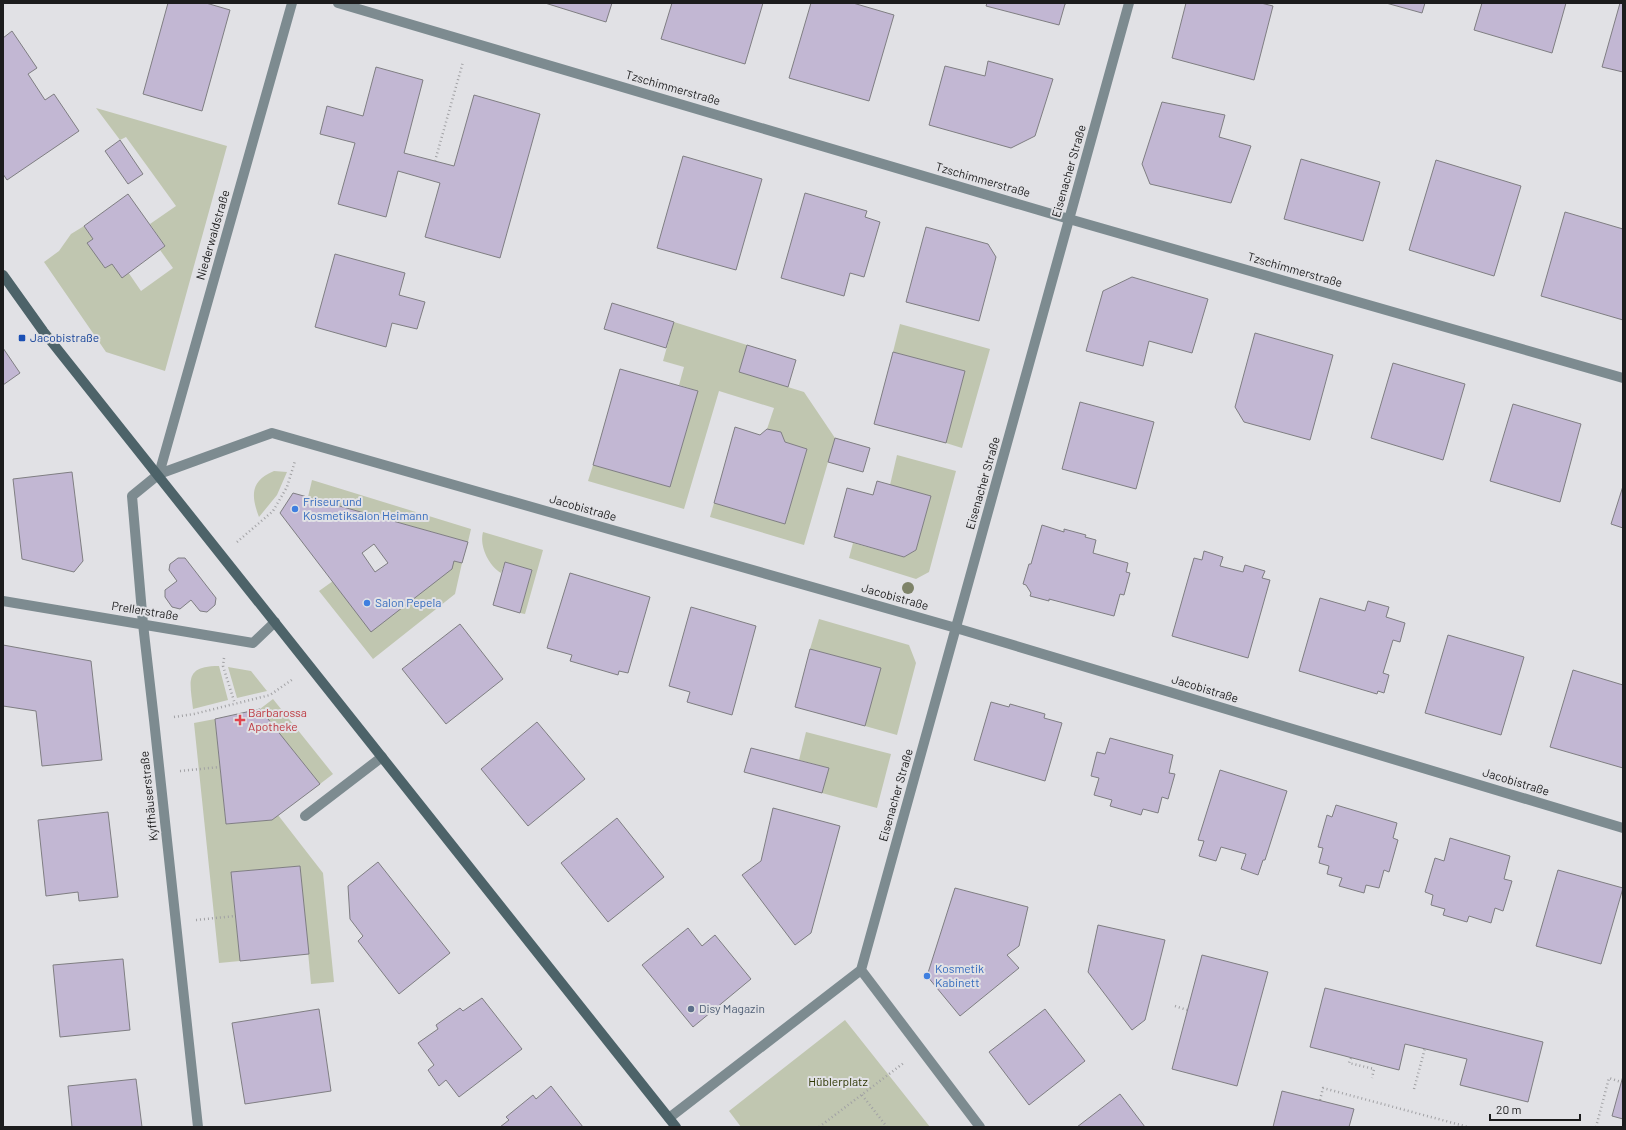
<svg xmlns="http://www.w3.org/2000/svg" width="1626" height="1130" viewBox="0 0 1626 1130" font-family="Barlow,sans-serif">
	<rect width="100%" height="100%" fill="#e1e1e5"/>
	<!-- green -->
	<path fill="#c0c6b0" d="M96 108 227 146 165 371 106 352 44 262 59 251 71 234 84 226 93 239 88 243 105 268 112 264 128 272 141 291 173 268 160 250 165 246 150 224 176 206 126 137 120 140Z
		M674 322 747 345 739 372 804 392 835 438 804 545 710 517 714 503 785 524 807 449 785 442 781 432 767 429 774 408 719 391 684 509 588 481 593 465 670 487 698 391 679 385 684 367 663 361Z
		M900 324 990 349 962 448 946 443 965 371 893 352Z
		M897 455 956 471 929 572 916 579 849 558 853 543 904 557 916 550 931 496 890 485Z
		M274 471 287 472 277 495 259 517C251 496 250 481 274 471Z
		M312 480 471 529 468 542 308 497Z
		M483 532 543 550 525 614 520 613 532 570 505 562 501 573C489 566 479 546 483 532Z
		M454 561 462 563 455 594 373 659 319 591 333 581Z
		M819 619 909 645 916 663 897 735 865 726 880 668 810 649Z
		M219 666 228 700 193 709C190 681 184 666 219 666Z
		M228 667 251 671 267 691 237 698Z
		M273 699 333 774 320 784 260 709Z
		M215 719 226 824 272 820 278 815 323 873 334 982 311 984 300 866 231 872 240 961 219 963 194 723Z
		M806 732 891 754 877 808 822 793 829 768 799 760Z
		M845 1020 930 1127H741L729 1111Z"/>
	<!-- building -->
	<path fill="#c2b7d3" stroke="#7f7e82" fill-rule="evenodd" d="M168 3H206L230 10 202 111 143 94Z
		M545 3H612L606 22Z
		M672 3H763L745 64 661 39Z
		M811 3H853L894 15 869 101 789 78Z
		M987 3H1068L1065 4 1059 25 986 6Z
		M1186 3H1261L1273 6 1254 80 1172 58Z
		M1386 3H1425L1422 13Z
		M1482 3H1566L1552 53 1474 30Z
		M1620 3H1623V72L1602 67Z
		M12 31 37 68 28 74 45 100 54 94 79 131 7 180 3 174V38Z
		M988 61 1053 79 1035 136 1011 148 929 125 945 66 985 76Z
		M376 67 423 80 404 153 454 166 474 95 540 114 500 258 425 237 440 183 398 171 386 217 338 204 355 143 320 134 327 106 363 116Z
		M1162 102 1225 115 1219 137 1251 146 1231 203 1150 184 1142 164Z
		M120 140 143 174 128 184 105 151Z
		M683 156 762 179 736 270 657 248Z
		M1301 159 1380 182 1363 241 1284 219Z
		M1436 160 1521 186 1494 276 1409 250Z
		M805 193 867 211 865 217 880 222 864 277 850 273 844 296 781 278Z
		M128 194 165 246 122 278 112 264 105 268 87 243 93 239 84 226Z
		M1565 212 1623 229V320L1541 296Z
		M926 227 988 244 996 257 979 321 906 302Z
		M335 254 405 273 399 295 425 302 417 329 392 323 386 347 315 327Z
		M1132 277 1208 299 1192 353 1149 341 1143 366 1086 351 1103 291Z
		M612 303 674 322 666 348 604 329Z
		M1255 333 1333 355 1310 440 1244 422 1235 407Z
		M747 345 796 360 788 387 739 372Z
		M3 348 20 373 3 385Z
		M893 352 965 371 946 443 874 424Z
		M1393 363 1465 384 1443 460 1371 438Z
		M620 369 698 391 670 487 593 465Z
		M1080 402 1154 422 1136 489 1062 469Z
		M1513 404 1581 424 1560 502 1490 481Z
		M735 427 760 435 767 429 781 432 785 442 807 449 785 524 714 503Z
		M835 438 870 448 863 472 828 462Z
		M72 472 83 561 74 572 22 559 13 479Z
		M877 481 931 496 916 550 904 557 834 537 847 488 873 495Z
		M1623 486V528L1611 524Z
		M293 493 468 542 462 563 454 561 452 569 371 632 280 513ZM374 544 388 563 375 572 362 553Z
		M1042 525 1064 532V529L1086 535 1085 537 1096 540 1093 553 1128 563 1126 572 1130 573 1124 595 1120 594 1114 616 1049 599V601L1030 596 1031 593 1026 585 1023 584 1029 564H1031Z
		M1204 551 1223 557 1220 566 1243 572 1245 565 1265 571 1262 578 1270 580 1248 658 1172 636 1194 558 1202 560Z
		M178 558H185L216 598 215 605 207 612 200 611 191 600 180 609 172 607 165 597V590L177 581 169 570 170 564Z
		M505 562 532 570 520 613 493 605Z
		M570 573 650 597 628 673 619 671 618 675 570 661 572 655 547 648Z
		M1320 598 1365 611 1368 601 1389 607 1386 617 1405 623 1400 642 1393 640 1383 673 1389 675 1384 693 1378 691 1377 694 1299 671Z
		M691 607 756 626 732 715 687 702 690 692 669 686Z
		M460 624 503 679 446 724 402 669Z
		M1448 635 1524 657 1501 735 1425 713Z
		M3 645 91 661 102 760 42 766 36 711 3 706Z
		M810 649 881 668 865 726 795 707Z
		M1573 670 1623 685V768L1550 747Z
		M991 702 1009 707 1010 704 1045 714 1044 718 1062 723 1045 781 974 760Z
		M260 709 320 784 272 820 226 824 215 719Z
		M537 722 585 779 528 826 481 769Z
		M1110 738 1173 755 1169 773 1175 774 1168 799 1162 797 1158 813 1143 809 1141 815 1110 806 1112 800 1094 795 1099 778 1091 776 1097 752 1105 754Z
		M751 748 829 768 822 793 744 772Z
		M1220 770 1287 791 1265 860H1263L1258 875 1241 869 1246 854 1221 847 1216 861 1199 856 1204 841 1198 840Z
		M1336 805 1397 823 1393 838 1398 840 1389 872 1384 870 1379 888 1366 885 1364 893 1339 886 1342 878 1327 874 1329 866 1319 863 1323 848 1318 847 1327 815 1332 817Z
		M773 808 840 826 811 933 795 945 742 875 761 861Z
		M108 812 118 897 79 901 78 892 46 896 38 820Z
		M617 818 664 877 608 922 561 863Z
		M1450 838 1510 856 1504 879 1512 881 1503 911 1495 908 1491 923 1469 916 1467 922 1443 915 1445 909 1431 905 1433 895 1425 892 1435 858 1444 861Z
		M378 862 450 953 399 994 358 941 363 936 350 919 348 886Z
		M300 866 309 954 240 961 231 872Z
		M1558 870 1623 888 1601 964 1536 946Z
		M955 888 1028 907 1019 946 1007 955 1019 968 960 1016 927 976Z
		M1098 925 1165 940 1145 1020 1132 1030 1088 972Z
		M688 928 702 946 715 935 751 979 693 1027 642 965Z
		M1202 955 1268 972 1237 1086 1172 1069Z
		M123 959 130 1030 60 1037 53 965Z
		M1325 988 1543 1042 1528 1102 1460 1085 1467 1059 1405 1044 1399 1070 1310 1047Z
		M482 998 522 1049 459 1097 446 1080 439 1086 428 1070 434 1065 418 1043 438 1029 436 1025 460 1008 463 1011Z
		M319 1009 331 1091 245 1104 232 1023Z
		M1045 1009 1085 1061 1029 1105 989 1052Z
		M1623 1076V1119L1612 1116Z
		M136 1079 142 1127H72L68 1086Z
		M551 1086 583 1127H500L509 1120 506 1117 533 1095 536 1099Z
		M1282 1091 1354 1109 1349 1127H1273Z
		M1120 1094 1145 1127H1077Z"/>
	<g fill="none" stroke-linecap="round" stroke-linejoin="round">
		<!-- path -->
		<path stroke="#a1a1a4" stroke-width="2.5" stroke-dasharray="1 3" stroke-linecap="butt" d="M435 161 463 62
			M237 542 273 511 287 487 295 461
			M224 658 223 666 235 704
			M174 717 194 714 270 695 293 679
			M180 771 220 767
			M196 920 235 916
			M1175 1006 1187 1010
			M1351 1058 1349 1063 1374 1069 1372 1078
			M1414 1089 1425 1048
			M862 1095 887 1127
			M1320 1100 1323 1088 1468 1127
			M819 1127 905 1062
			M1596 1127 1609 1078 1621 1082"/>
		<!-- lane -->
		<path stroke="#7d8b90" stroke-width="10" d="M305 816 382 757"/>
		<!-- street -->
		<path stroke="#7d8b90" stroke-width="10" d="M338 3 1069 219 1623 378
			M159 474 292 3
			M3 601 253 643 275 622
			M861 970 1129 3
			M669 1118 861 970 980 1127
			M198 1127 154 720 143 624 132 496 159 474 272 433 956 628 1623 828"/>
		<!-- secondary -->
		<path stroke="#4d6369" stroke-width="10" d="M3 275 43 331 676 1127"/>
	</g>
	<!-- trees -->
	<circle fill="#7e8369" cx="908" cy="588" r="6"/>
	<!-- markers -->
	<rect fill="#1a4fb4" stroke="#e1e1e5" stroke-width="1.5" x="18" y="334" width="8" height="8" rx="2"/>
	<g fill="#3f7fe0" stroke="#e1e1e5" stroke-width="1.5">
		<circle cx="295" cy="509" r="4"/>
		<circle cx="367" cy="603" r="4"/>
		<circle cx="927" cy="976" r="4"/>
	</g>
	<path fill="#e0444e" stroke="#e1e1e5" stroke-width="1.5" d="M238 714h4v4h4v4h-4v4h-4v-4h-4v-4h4z"/>
	<circle fill="#5c6f8a" stroke="#e1e1e5" stroke-width="1.5" cx="691" cy="1009" r="4"/>
	<g text-anchor="middle" stroke-width="4" stroke-linejoin="round" paint-order="stroke">
		<!-- street labels -->
		<g font-size="12" fill="#1c1c1d" stroke="#e1e1e5">
			<text transform="translate(673 88) rotate(16)" y="4">Tzschimmerstraße</text>
			<text transform="translate(1069 171) rotate(-74)" y="4">Eisenacher Straße</text>
			<text transform="translate(983 180) rotate(16)" y="4">Tzschimmerstraße</text>
			<text transform="translate(213 235) rotate(-74)" y="4">Niederwaldstraße</text>
			<text transform="translate(1295 270) rotate(16)" y="4">Tzschimmerstraße</text>
			<text transform="translate(983 483) rotate(-74)" y="4">Eisenacher Straße</text>
			<text transform="translate(583 508) rotate(16)" y="4">Jacobistraße</text>
			<text transform="translate(895 597) rotate(16)" y="4">Jacobistraße</text>
			<text transform="translate(145 611) rotate(9)" y="4">Prellerstraße</text>
			<text transform="translate(1205 689) rotate(17)" y="4">Jacobistraße</text>
			<text transform="translate(1516 782) rotate(17)" y="4">Jacobistraße</text>
			<text transform="translate(896 795) rotate(-74)" y="4">Eisenacher Straße</text>
			<text transform="translate(149 796) rotate(-96)" y="4">Kyffhäuserstraße</text>
		</g>
		<!-- transit labels -->
		<g font-size="12" fill="#164399" stroke="#e1e1e5" text-anchor="start">
			<text x="30" y="342">Jacobistraße</text>
		</g>
		<!-- shop labels -->
		<g font-size="12" fill="#366cbe" stroke="#e1e1e5" text-anchor="start">
			<text x="303" y="506">Friseur und<tspan x="303" dy="14">Kosmetiksalon Heimann</tspan></text>
			<text x="375" y="607">Salon Pepela</text>
			<text x="935" y="973">Kosmetik<tspan x="935" dy="14">Kabinett</tspan></text>
		</g>
		<!-- health labels -->
		<g font-size="12" fill="#be3a42" stroke="#e1e1e5" text-anchor="start">
			<text x="248" y="717">Barbarossa<tspan x="248" dy="14">Apotheke</tspan></text>
		</g>
		<!-- service labels -->
		<g font-size="12" fill="#4e5e75" stroke="#e1e1e5" text-anchor="start">
			<text x="699" y="1013">Disy Magazin</text>
		</g>
		<!-- park labels -->
		<g font-size="12" fill="#2d3603" stroke="#e1e1e5">
			<text x="838" y="1086">Hüblerplatz</text>
		</g>
	</g>
	<!-- border -->
	<rect width="1626" height="1130" fill="none" stroke="#1c1c1d" stroke-width="8"/>
	<!-- scale -->
	<path d="M1490 1114v6h90v-6" fill="none" stroke="#1c1c1d" stroke-width="2"/>
	<text x="1496" y="1114" font-size="12" fill="#1c1c1d" stroke="#e1e1e5" stroke-width="3" paint-order="stroke">20 m</text>
</svg>
